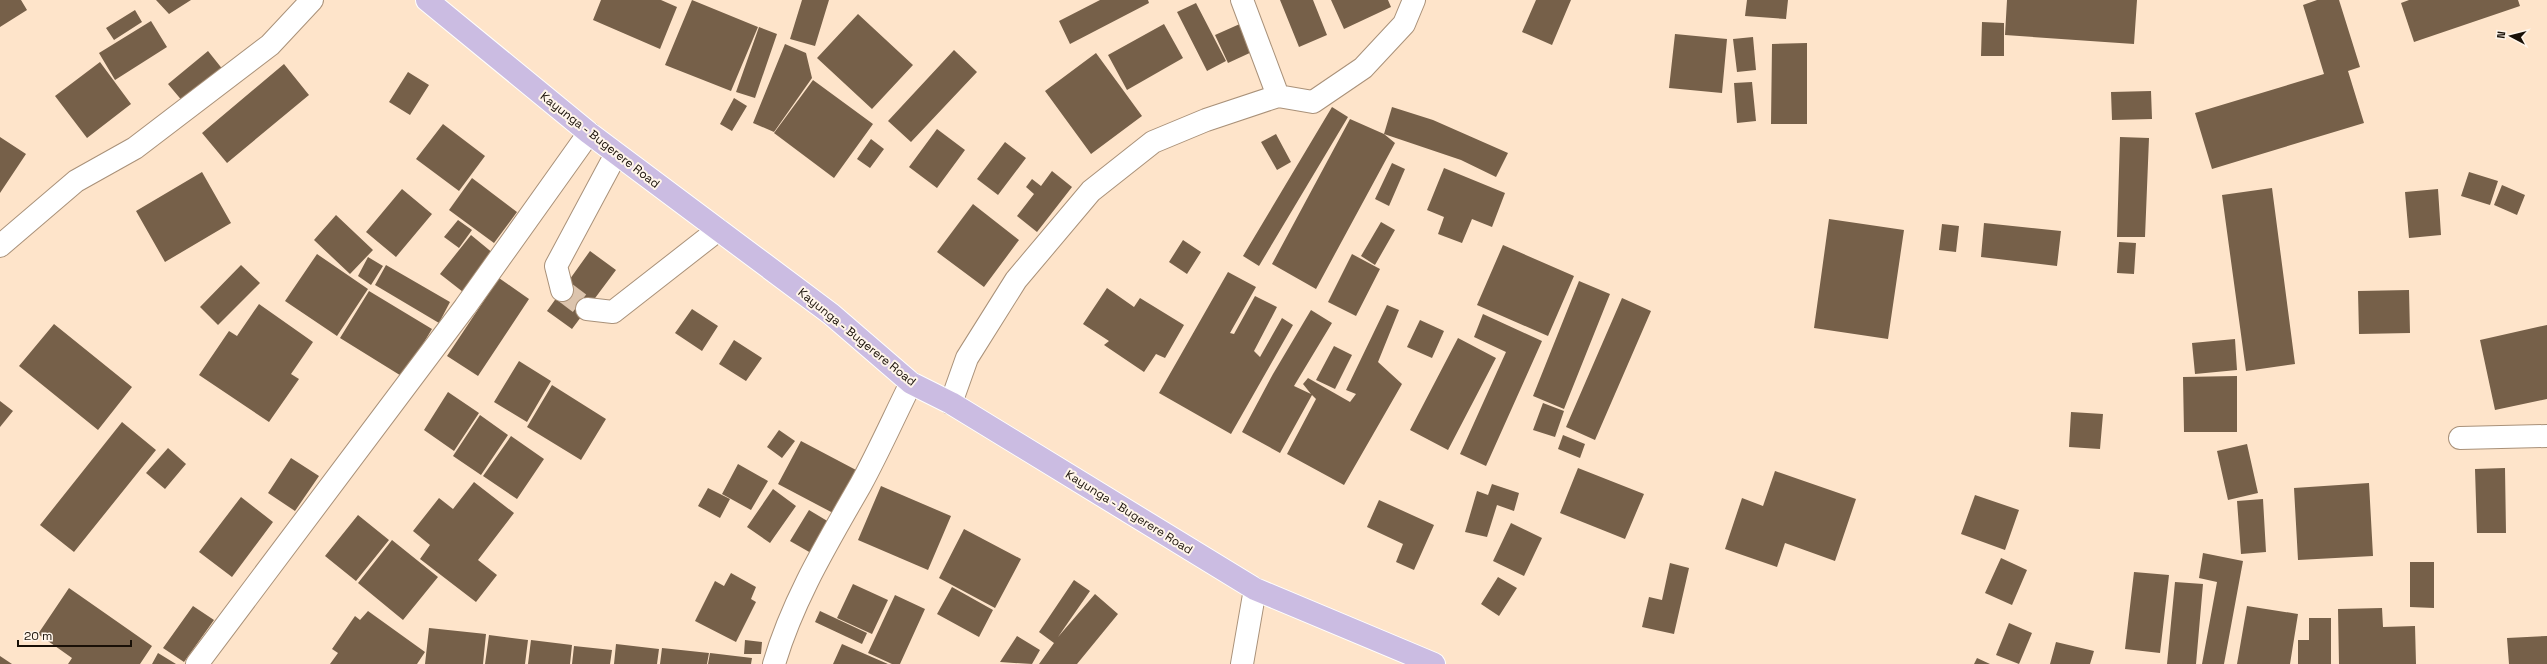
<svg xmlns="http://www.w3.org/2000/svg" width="2547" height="664" viewBox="0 0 2547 664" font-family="'Space Grotesk',sans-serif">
	<rect width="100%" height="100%" fill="#fee4ca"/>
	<!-- building -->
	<path fill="#766049" d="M0 0H21L27 10 0 27Z
		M156 0H191L169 14Z
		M601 0H661L677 7 660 49 593 20Z
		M692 0 758 27 731 91 665 65Z
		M802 0H829L815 46 790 39Z
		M1100 0H1148L1149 3 1070 44 1059 21Z
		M1280 0H1313L1327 35 1299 47Z
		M1331 0H1388L1391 7 1344 29Z
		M1536 0H1571L1552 45 1522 32Z
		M1747 0H1788L1786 19 1745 16Z
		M2007 0H2137L2134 44 2005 35Z
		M2317 0H2339L2360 67 2348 71 2364 123 2212 169 2195 113 2324 74 2303 5Z
		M2409 0H2518L2520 6 2414 42 2401 3Z
		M1196 3 1226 61 1207 71 1177 12Z
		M135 10 142 22 114 40 106 28Z
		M858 14 913 65 872 109 817 58Z
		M151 21 167 47 115 80 99 53Z
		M1982 22 2004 23V56H1981Z
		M1242 23 1254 51 1228 63 1215 35Z
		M1164 24 1183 58 1127 90 1108 55Z
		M759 27 777 34 755 98 736 92Z
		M1675 34 1727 39 1722 93 1669 88Z
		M1753 37 1756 70 1737 72 1733 39Z
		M1807 43V124H1771L1772 44Z
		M785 44 806 53 812 78 774 132 753 123Z
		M954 50 977 72 911 142 888 121Z
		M208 51 224 71 184 103 168 84Z
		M1096 53 1142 116 1091 154 1045 91Z
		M100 62 131 104 87 138 55 96Z
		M284 64 309 95 227 163 202 133Z
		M408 72 429 85 410 115 389 102Z
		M813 80 873 124 834 178 774 133Z
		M1752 82 1756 121 1737 123 1734 83Z
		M2151 91 2152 119 2112 120 2111 92Z
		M734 98 747 106 732 131 720 124Z
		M1332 107 1348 117 1259 266 1243 256Z
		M1392 107 1433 120 1508 153 1496 177 1461 160 1384 134 1395 143 1316 289 1272 264 1350 119 1384 134Z
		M443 124 485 156 459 191 416 159Z
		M937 129 965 150 937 188 909 167Z
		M1276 134 1291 162 1277 170 1261 142Z
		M0 137 26 154 0 193Z
		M2120 137 2149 138 2145 237H2117Z
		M871 139 884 149 870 168 857 159Z
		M1005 142 1026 158 998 195 977 179Z
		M1392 163 1405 169 1389 206 1375 199Z
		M1444 168 1505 193 1492 227 1472 219 1462 243 1438 234 1444 217 1427 210Z
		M1052 171 1072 187 1037 232 1017 216 1034 194 1026 187 1032 179 1041 186Z
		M202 172 231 223 165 262 136 211Z
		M2469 172 2498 181 2490 205 2461 196Z
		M472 178 517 212 494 243 449 210Z
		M2502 185 2525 195 2517 215 2494 205Z
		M2272 188 2295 364 2246 371 2222 195Z
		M402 189 432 214 396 257 366 232Z
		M2438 189 2441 235 2409 238 2405 192Z
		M973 204 1019 240 984 287 937 252Z
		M336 215 373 250 350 274 314 240Z
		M1829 219 1904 230 1888 339 1814 328Z
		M458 220 472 230 459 248 444 237Z
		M1381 222 1395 230 1375 265 1361 256Z
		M1984 223 2061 231 2057 266 1981 257Z
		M1942 224 1959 226 1956 252 1939 250Z
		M471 235 494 254 463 292 440 274Z
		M1183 240 1201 252 1187 274 1169 262Z
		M2119 242 2136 243 2134 274 2117 273Z
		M1503 245 1574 276 1548 336 1477 305Z
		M590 251 616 270 572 329 547 311Z
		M317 254 368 289 337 336 285 301Z
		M1352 254 1380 269 1356 316 1328 302Z
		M368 257 383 266 371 285 358 276Z
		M241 265 260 283 218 325 200 307Z
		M386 265 450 302 439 323 375 285Z
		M1228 272 1256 287 1230 333 1234 334 1255 296 1277 307 1254 351 1260 357 1282 318 1293 325 1231 434 1159 393Z
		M499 278 529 299 478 376 447 356Z
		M1579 281 1610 294 1564 409 1533 396Z
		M1107 288 1134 307 1140 298 1184 325 1165 358 1156 354 1144 372 1104 345 1109 341 1083 324Z
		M2409 290 2410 333 2359 334 2358 291Z
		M369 291 432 329 403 377 340 338Z
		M1622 298 1651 311 1595 440 1566 427Z
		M259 304 313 342 291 374 299 379 269 422 199 375 229 331 237 336Z
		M1387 305 1399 310 1378 362 1402 384 1344 485 1287 454 1316 399 1312 395 1280 453 1242 432 1273 374 1311 310 1332 323 1294 386 1311 394 1303 384 1308 378 1350 402 1356 394 1346 390Z
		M692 309 718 326 702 351 675 333Z
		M1483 314 1542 341 1486 466 1460 454 1506 352 1474 337Z
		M1420 320 1444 331 1432 358 1407 347Z
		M54 324 132 387 98 430 19 366Z
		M2547 325V399L2495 410 2480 340Z
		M1458 338 1496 358 1448 450 1410 430Z
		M2235 339 2237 370 2195 374 2192 343Z
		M734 340 762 358 746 381 719 364Z
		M1334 346 1352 355 1335 389 1316 380Z
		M519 361 551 381 527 422 494 402Z
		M2237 376V432H2184L2183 377Z
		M552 385 606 419 581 460 527 427Z
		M448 392 479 413 454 451 424 430Z
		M0 401 13 411 0 427Z
		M1543 403 1564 411 1555 437 1533 430Z
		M2071 412 2103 414 2100 449 2069 447Z
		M480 415 508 435 481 475 453 456Z
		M122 422 156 450 74 552 40 525Z
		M779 430 795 441 782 458 767 447Z
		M1563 435 1585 444 1580 458 1558 449Z
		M511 436 544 459 517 499 483 476Z
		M801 441 856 470 833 513 778 484Z
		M2247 444 2258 493 2228 500 2217 451Z
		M168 448 186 464 165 489 146 473Z
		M291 458 319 476 295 511 268 493Z
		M738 464 768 481 751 510 722 494Z
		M1578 468 1644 494 1625 539 1560 513Z
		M2505 468 2506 533H2477L2475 469Z
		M1775 471 1856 499 1835 561 1785 543 1777 567 1725 549 1742 498 1763 506Z
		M474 482 514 513 478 560 497 575 476 602 420 559 430 545 413 531 439 498 453 509Z
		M2369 483 2373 556 2298 560 2294 488Z
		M1492 484 1519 493 1514 511 1497 505 1487 537 1465 532 1477 491 1488 495Z
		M881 486 951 516 928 570 858 540Z
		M708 488 730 499 720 518 698 506Z
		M773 489 796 506 770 543 747 527Z
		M1975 495 2019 510 2005 550 1961 534Z
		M241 497 273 522 232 577 199 552Z
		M2263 499 2266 552 2241 554 2237 501Z
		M1379 500 1434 525 1414 570 1396 562 1403 544 1367 527Z
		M809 510 829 522 811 553 790 541Z
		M358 515 389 540 356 581 325 556Z
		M1511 523 1542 538 1524 576 1493 561Z
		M964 529 1021 559 995 608 939 578Z
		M392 540 438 577 403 620 358 583Z
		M2203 553 2243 561 2224 664H2202L2217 582 2199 578Z
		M2001 558 2027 570 2012 605 1985 593Z
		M2410 562H2434V608L2410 607Z
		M1670 563 1689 568 1674 634 1642 627 1649 597 1662 600Z
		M2134 572 2169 575 2160 653 2125 649Z
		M731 573 756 587 751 599 756 602 736 642 695 621 715 581 724 586Z
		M1498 577 1517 588 1499 616 1481 604Z
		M1074 580 1090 591 1058 637 1095 594 1118 614 1077 664H1039L1054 643 1039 632Z
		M2175 582 2203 584 2196 664H2167Z
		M853 584 888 600 872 634 837 618Z
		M952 587 993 610 979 637 937 614Z
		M69 588 152 646 140 664H68L72 658 38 634Z
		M895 595 925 609 900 664H892L868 653Z
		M193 606 214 620 184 662 163 648Z
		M2247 606 2298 614 2290 664H2237Z
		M2382 608 2383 627 2415 626 2416 664H2339L2338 609Z
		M368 611 425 652 417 664H330L338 653 332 649 355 616 360 620Z
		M820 611 867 633 862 644 815 622Z
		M2309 618H2331V664H2298V640H2309Z
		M2009 623 2032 633 2019 664 1996 655Z
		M429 628 486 634 483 664H425Z
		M489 635 528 640 525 664H485Z
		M1017 636 1040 650 1032 664 1000 662Z
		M2547 636V664H2509L2507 638Z
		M531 640 572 645 570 664H528Z
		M745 640 762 642 761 654H744Z
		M2056 642 2094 651 2090 664H2050Z
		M616 644 659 649 657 664H614Z
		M842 644 888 664H833Z
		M574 646 612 650 610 664H572Z
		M662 648 709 653 707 664H660Z
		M158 653 176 664H152Z
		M710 653 752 658 751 664H708Z
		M0 656 12 664H0Z
		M1977 658 1990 664H1974Z"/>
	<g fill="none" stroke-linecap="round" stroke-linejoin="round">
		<!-- minor-tunnel -->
		<path stroke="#dcc4ad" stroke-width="22" stroke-dasharray="22 11" stroke-linecap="butt" d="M562 290 587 309"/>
		<!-- minor casing -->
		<g stroke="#a99179" stroke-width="24">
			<path id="minor" d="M1242 0 1278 96
				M0 246 76 181 135 148 270 45 312 0
				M562 290 556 266 616 154
				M587 309 613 312 718 230
				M951 403 967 358 1016 280 1091 191 1153 142 1206 120 1278 96 1313 102 1363 68 1404 24 1414 0
				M2460 438 2547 436
				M197 664 465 307 589 133
				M774 664C793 599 828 542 861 484 879 451 894 417 911 383
				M1242 664 1255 589"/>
		</g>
		<!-- major casing -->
		<g stroke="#fff" stroke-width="24">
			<path id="major" d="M427 0 589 133 831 314 911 383 951 403 1255 589 1434 664"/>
		</g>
		<!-- minor -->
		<use href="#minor" stroke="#fff" stroke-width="22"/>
		<!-- major -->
		<use href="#major" stroke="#cbbce2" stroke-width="22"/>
	</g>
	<g text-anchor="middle" stroke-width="4" stroke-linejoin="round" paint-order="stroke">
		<!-- street labels -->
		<g font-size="12" fill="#191007" stroke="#fff5ea">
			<text transform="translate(600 140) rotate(38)" y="4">Kayunga - Bugerere Road</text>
			<text transform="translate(857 337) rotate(39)" y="4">Kayunga - Bugerere Road</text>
			<text transform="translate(1129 512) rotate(32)" y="4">Kayunga - Bugerere Road</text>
		</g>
	</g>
	<!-- north arrow -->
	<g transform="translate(2511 36) rotate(277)" stroke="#fff5ea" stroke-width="3" paint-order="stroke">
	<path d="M0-3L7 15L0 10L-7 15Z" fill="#191007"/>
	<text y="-6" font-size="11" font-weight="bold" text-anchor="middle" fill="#191007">N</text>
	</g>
	<!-- scale -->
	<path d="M18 640v6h113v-6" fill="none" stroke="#191007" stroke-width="2"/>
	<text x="24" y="640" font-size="12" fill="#191007" stroke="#fff5ea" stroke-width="3" paint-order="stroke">20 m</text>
</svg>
